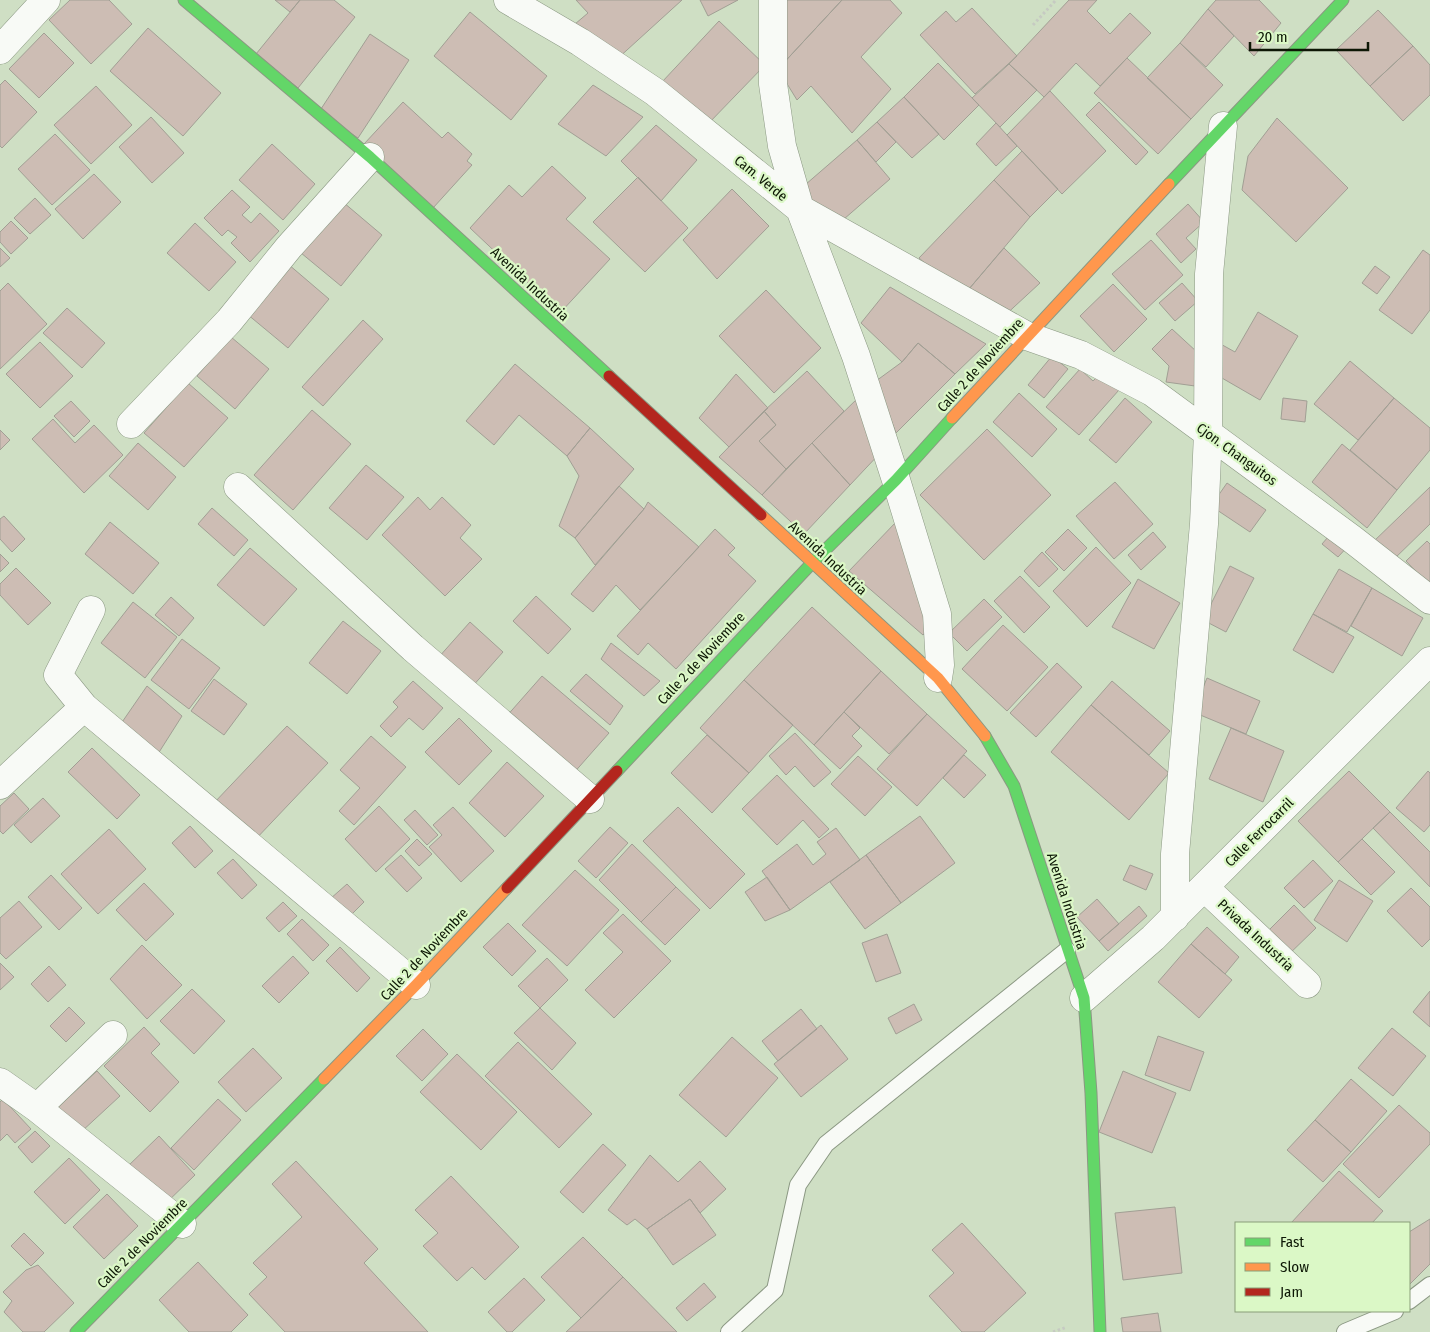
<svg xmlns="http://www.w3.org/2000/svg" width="1430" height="1332" viewBox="0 0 1430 1332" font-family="'Fira Sans Condensed',sans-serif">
	<rect width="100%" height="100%" fill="#cfdfc4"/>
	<!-- building -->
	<path fill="#cdbdb4" stroke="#a19f94" d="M70 0H109L132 24 91 64 49 20Z
		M275 0H300L290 12Z
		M300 0H334L355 17 298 88 256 54Z
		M576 0H682L616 60 575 24 588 13Z
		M700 0H738L708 16Z
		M777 0H842L778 69Z
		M842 0H890L902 13 861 57 891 89 852 133 811 86 797 100 778 69Z
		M1069 0H1097L1087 11 1110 34 1130 13 1151 33 1100 86 1076 63 1044 97 1009 64Z
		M1216 0H1259L1281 23 1254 56 1208 9Z
		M972 8 1017 56 975 94 920 35 946 11 956 22Z
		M1208 9 1234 36 1206 67 1180 43Z
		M1378 10 1413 46 1370 86 1336 50Z
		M470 12 547 76 511 120 434 56Z
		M719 21 765 65 707 125 662 82Z
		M148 28 221 93 183 136 110 71Z
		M44 33 74 63 39 98 9 69Z
		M370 34 409 60 358 138 319 112Z
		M1180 43 1223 85 1191 119 1147 78Z
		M1413 46 1430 65V95L1403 121 1370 86Z
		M1127 58 1191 119 1158 154 1094 93Z
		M938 63 979 105 944 140 904 97Z
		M1009 64 1037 90 1000 127 972 98Z
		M5 80 37 112 2 148 0 146V85Z
		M593 85 643 117 606 156 558 124Z
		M96 86 132 125 91 164 54 125Z
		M1050 91 1106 151 1062 194 1007 135Z
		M904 97 939 134 912 158 877 122Z
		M403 102 442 138 448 132 472 154 467 161 472 165 433 208 364 144Z
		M1099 102 1148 152 1136 165 1086 115Z
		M151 117 184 153 152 183 119 147Z
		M1277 118 1348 188 1296 242 1242 190 1248 156Z
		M877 122 896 142 876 162 857 140Z
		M996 123 1017 146 996 166 976 144Z
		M656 125 697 160 661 201 621 161Z
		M55 134 90 170 52 205 18 169Z
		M857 140 890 179 836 226 798 191Z
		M272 144 315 184 283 220 239 180Z
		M1022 151 1058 189 1030 217 994 180Z
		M552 166 586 198 566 219 610 259 560 313 470 228 509 185 522 197Z
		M94 174 121 202 83 239 55 209Z
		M638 177 688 228 645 272 593 222Z
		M994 180 1030 217 963 296 919 258Z
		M732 189 769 226 717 279 683 240Z
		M232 190 250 207 242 215 251 223 260 213 279 231 250 262 231 243 237 237 228 230 222 236 204 218Z
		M337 197 382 235 341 286 295 248Z
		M35 198 51 215 30 234 14 218Z
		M1188 204 1204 222 1186 238 1196 249 1181 263 1156 234Z
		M11 221 28 238 11 254 0 242V232Z
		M195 223 236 262 209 291 167 253Z
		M1151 240 1183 275 1145 310 1112 274Z
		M0 248 10 258 0 267Z
		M1004 248 1040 283 1001 319 963 296Z
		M1423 250 1430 255V310L1412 334 1379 310Z
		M288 264 329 299 288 348 247 314Z
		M1375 266 1390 277 1377 294 1362 283Z
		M8 283 47 324 0 369V291Z
		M1182 283 1198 301 1175 321 1159 303Z
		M1113 284 1147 319 1114 352 1080 316Z
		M890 287 986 344 955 374 918 343 902 362 861 323Z
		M766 290 821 348 774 393 719 336Z
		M67 308 105 343 82 368 43 333Z
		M1258 312 1298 336 1260 400 1215 374 1217 342 1235 352Z
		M363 320 383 339 323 406 302 387Z
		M1172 329 1197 352 1195 386 1166 382 1169 366 1152 349Z
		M231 337 269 369 235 409 197 376Z
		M40 342 73 376 40 408 6 374Z
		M918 343 955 374 896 433 876 381 902 362Z
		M1052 356 1068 369 1044 398 1028 385Z
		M1350 361 1394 398 1358 440 1314 404Z
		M515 364 590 428 567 456 519 415 494 445 466 421Z
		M1080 369 1093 381 1100 374 1119 390 1079 435 1046 407Z
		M807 371 844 411 786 469 759 441 776 425 764 411Z
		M736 374 768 408 729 447 699 418Z
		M188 383 228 418 184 467 144 433Z
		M1019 393 1057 429 1032 457 993 422Z
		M861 395 882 451 850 485 812 443Z
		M1125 398 1152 422 1116 463 1089 440Z
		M1283 398 1307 401 1305 422 1281 419Z
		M1394 398 1430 428V450L1397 490 1350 450Z
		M71 401 90 421 74 437 54 416Z
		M312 410 351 444 293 510 254 475Z
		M764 411 776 425 759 441 786 469 762 495 719 457Z
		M53 419 75 443 94 425 123 455 84 493 32 439Z
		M590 428 634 469 575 538 559 526 579 476 567 456Z
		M987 429 1051 495 984 560 920 495Z
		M0 430 10 440 0 450Z
		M138 443 176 477 148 510 109 476Z
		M812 443 850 485 804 534 762 495Z
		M1342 444 1397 490 1367 528 1312 482Z
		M366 465 404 497 367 540 329 508Z
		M1115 482 1153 524 1114 559 1076 516Z
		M1227 483 1266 510 1250 532 1211 506Z
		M619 486 644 509 595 565 575 538Z
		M1430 487V524L1391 562 1372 543Z
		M418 497 430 510 442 497 471 525 460 538 482 559 445 596 382 535Z
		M648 502 699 547 640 610 616 585 593 612 571 594 644 509Z
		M212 508 248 540 234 556 198 524Z
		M4 516 25 539 12 552 0 539V519Z
		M897 521 930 627 923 635 849 571Z
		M110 522 159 563 133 594 85 554Z
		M715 529 735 548 728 555 756 581 676 669 648 643 638 655 617 636Z
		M1068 529 1087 548 1064 571 1045 552Z
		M1334 530 1350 544 1338 557 1322 544Z
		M1153 532 1166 547 1141 570 1128 555Z
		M1427 541 1430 544V586L1406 561Z
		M1096 547 1131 583 1087 627 1053 591Z
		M250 548 297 589 264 626 217 585Z
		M1042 552 1058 569 1039 587 1024 571Z
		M0 554 9 563 0 572Z
		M1230 566 1254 578 1226 632 1203 620Z
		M16 568 51 603 28 625 0 595V584Z
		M1339 569 1372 588 1347 632 1313 614Z
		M1020 576 1050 607 1024 633 994 601Z
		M1138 579 1180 603 1154 649 1112 627Z
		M1372 588 1423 618 1402 656 1351 626Z
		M536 596 571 629 548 654 513 621Z
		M171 597 194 618 179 636 155 615Z
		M984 599 1002 617 967 651 949 633Z
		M133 602 177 637 145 678 101 643Z
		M812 607 881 671 814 745 744 680Z
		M1313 614 1354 637 1333 673 1293 650Z
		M343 621 381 651 347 694 309 663Z
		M470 622 503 652 471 688 438 658Z
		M1003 625 1048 667 1007 711 962 669Z
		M182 639 220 668 189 709 151 680Z
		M611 643 660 681 644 696 601 659Z
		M1057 663 1082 687 1036 737 1010 713Z
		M881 671 927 714 889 754 844 712Z
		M586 674 623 706 610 725 570 691Z
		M542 676 609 733 572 775 505 718Z
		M1207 678 1260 701 1246 734 1193 712Z
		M214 679 247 704 224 735 191 711Z
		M744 680 793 725 749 773 700 728Z
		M413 681 443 708 423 730 409 718 391 737 380 726 398 707 393 702Z
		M1112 681 1170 731 1149 755 1091 705Z
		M147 686 182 716 156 757 118 728Z
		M1091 705 1169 773 1129 820 1051 752Z
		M844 712 860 728 852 736 862 746 840 769 814 745Z
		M927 714 967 751 917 806 877 769Z
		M459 718 492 751 459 785 425 752Z
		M287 726 328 763 253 842 213 804Z
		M1231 728 1284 751 1263 802 1209 779Z
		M795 733 831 772 814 787 795 766 786 775 769 756Z
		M707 735 749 773 712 813 671 773Z
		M371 736 406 767 354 825 339 811 360 788 340 770Z
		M92 748 140 795 117 819 68 772Z
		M964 755 986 775 964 798 943 778Z
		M858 756 892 787 865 816 831 784Z
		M507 762 544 796 505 837 469 803Z
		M1349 771 1390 812 1338 862 1298 821Z
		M1428 771 1430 773V825L1424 832 1396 808Z
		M777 775 829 829 819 838 803 820 777 845 742 809Z
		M14 793 29 809 3 834 0 831V806Z
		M43 798 60 816 31 843 14 825Z
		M379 806 410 839 376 872 345 839Z
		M453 807 494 851 461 882 429 847 442 835 433 825Z
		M678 807 745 874 710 909 643 841Z
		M415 810 438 835 427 845 404 820Z
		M1390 812 1430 852V887L1373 828Z
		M920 816 955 863 901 903 866 855Z
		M190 826 213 851 195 868 172 843Z
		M610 827 628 843 596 878 578 861Z
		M836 828 860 860 790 910 762 871 797 844 813 865 826 854 817 842Z
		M109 829 146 869 98 914 61 874Z
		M417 839 432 854 419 866 405 851Z
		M1362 839 1395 872 1371 895 1338 862Z
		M632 844 676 887 641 922 599 880Z
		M401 855 422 878 407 892 385 869Z
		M866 855 901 903 865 929 830 882Z
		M233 859 257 885 242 899 217 873Z
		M1313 860 1333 881 1304 908 1284 888Z
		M1130 865 1153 874 1146 890 1123 880Z
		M575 870 619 910 567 966 522 925Z
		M51 875 82 908 59 930 28 897Z
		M767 877 790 910 765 921 745 892Z
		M1339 880 1373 901 1347 942 1314 920Z
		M144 883 174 914 146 941 116 910Z
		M347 884 364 902 347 919 330 899Z
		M676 887 700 910 665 945 641 922Z
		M1411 888 1430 907V939L1422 947 1387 911Z
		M1097 899 1119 924 1099 941 1077 917Z
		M19 901 42 927 6 959 0 953V918Z
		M283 902 297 916 279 932 266 918Z
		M1294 905 1316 928 1284 959 1262 937Z
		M1139 906 1147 916 1108 951 1099 941Z
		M623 914 671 961 614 1018 585 990 623 952 603 933Z
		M302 919 329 945 313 961 287 934Z
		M508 923 536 951 512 976 483 947Z
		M1207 927 1239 957 1225 974 1191 944Z
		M887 934 901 973 876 982 862 943Z
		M1191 944 1232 980 1199 1018 1158 982Z
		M142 945 182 985 147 1019 110 979Z
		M340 947 370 978 357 992 326 961Z
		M293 956 309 973 279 1003 262 986Z
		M547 958 568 980 540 1008 518 986Z
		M0 963 14 977 0 990Z
		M49 966 66 985 48 1002 31 984Z
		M192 989 225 1021 194 1054 160 1021Z
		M1430 991V1027L1413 1012Z
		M914 1004 922 1020 896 1034 888 1018Z
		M69 1007 85 1023 66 1042 50 1026Z
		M540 1008 576 1043 552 1070 514 1033Z
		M801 1009 817 1029 778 1061 762 1041Z
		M821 1025 848 1059 801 1097 774 1064Z
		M144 1027 160 1044 151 1053 179 1082 150 1112 104 1066Z
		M1392 1028 1426 1056 1393 1096 1358 1068Z
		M423 1029 448 1054 422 1081 396 1056Z
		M1158 1036 1204 1052 1190 1091 1145 1075Z
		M732 1037 778 1078 726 1137 679 1095Z
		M518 1042 592 1114 559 1148 485 1076Z
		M253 1048 282 1078 246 1112 218 1082Z
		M457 1054 517 1112 481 1150 420 1092Z
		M97 1071 120 1096 81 1132 58 1107Z
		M1123 1071 1176 1093 1152 1153 1099 1132Z
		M1351 1079 1387 1111 1351 1152 1315 1120Z
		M3 1099 31 1129 15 1143 7 1134 0 1141V1102Z
		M218 1099 241 1120 194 1170 171 1148Z
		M1399 1105 1430 1133V1144L1379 1198 1343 1164Z
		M1315 1120 1351 1152 1323 1182 1287 1150Z
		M35 1131 50 1146 32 1163 18 1147Z
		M159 1136 195 1175 163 1206 127 1167Z
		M603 1144 626 1165 583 1213 560 1192Z
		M650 1155 678 1182 700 1161 726 1189 700 1213 690 1199 647 1229 635 1219 627 1225 608 1210Z
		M69 1158 100 1190 65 1224 34 1192Z
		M296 1161 378 1249 364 1263 428 1332H285L249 1294 267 1277 253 1263 302 1217 272 1184Z
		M1339 1171 1383 1211 1372 1223H1291Z
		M451 1176 519 1247 485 1280 472 1267 457 1281 423 1246 438 1233 415 1210Z
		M107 1194 138 1226 104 1259 73 1227Z
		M690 1199 716 1235 673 1265 647 1229Z
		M1175 1207 1182 1273 1123 1280 1115 1213Z
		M1430 1219V1264L1409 1285V1232Z
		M962 1223 1026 1293 984 1332H962L929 1296 954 1273 932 1250Z
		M24 1233 44 1253 31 1266 11 1246Z
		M583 1237 623 1277 581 1318 541 1277Z
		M198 1262 248 1315 231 1332H189L159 1300Z
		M38 1265 74 1303 44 1332H23L4 1312 12 1301 3 1292 26 1270Z
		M623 1277 677 1332H566L581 1318Z
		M524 1278 545 1300 512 1332H507L488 1312Z
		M704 1283 716 1297 687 1321 676 1308Z
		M1158 1313 1161 1332H1123L1121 1318Z"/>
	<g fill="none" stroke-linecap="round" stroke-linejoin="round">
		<!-- lane casing -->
		<g stroke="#8b9883" stroke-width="18">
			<path id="lane" d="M1409 1301 1430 1285
				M729 1332 775 1290 798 1185 826 1144 1067 950
				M1345 1332 1395 1311"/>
		</g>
		<!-- street casing -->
		<g stroke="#8b9883" stroke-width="29">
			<path id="street" d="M508 0 580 42 655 92 800 209 1027 336 1081 355 1152 392 1352 539 1430 600
				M773 0V84L782 146 800 209 856 356 896 480 937 614 940 665 938 678
				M0 50 46 0
				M131 424 229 321 289 247 370 157
				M238 487 413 648 590 799
				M91 610 58 675 84 707 416 985
				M0 785 84 707
				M1204 887 1307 984
				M1175 917V854L1204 524 1208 433 1209 274 1223 126
				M1084 998 1153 938 1430 661
				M0 1082 37 1108 182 1224
				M37 1108 113 1035"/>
		</g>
		<!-- fast casing -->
		<g stroke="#8b9883" stroke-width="13">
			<path id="fast" d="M184 0 370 157 609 376
				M1169 184 1343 0
				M985 736 1014 786 1084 998 1091 1093 1100 1332
				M617 771 812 563 896 480 952 418
				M76 1332 324 1079"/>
		</g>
		<!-- slow casing -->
		<g stroke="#8b9883" stroke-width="13">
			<path id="slow" d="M952 418 1169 184
				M761 515 938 678 985 736
				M324 1079 416 985 507 888"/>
		</g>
		<!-- jam casing -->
		<g stroke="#8b9883" stroke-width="13">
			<path id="jam" d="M609 376 761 515
				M507 888 617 771"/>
		</g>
		<!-- path -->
		<path stroke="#c6cac2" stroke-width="3" stroke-dasharray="2.5 2.5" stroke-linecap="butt" d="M1033 25 1056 0
			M1053 1332 1067 1327"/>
		<!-- lane -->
		<use href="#lane" stroke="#f8faf6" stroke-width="16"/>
		<!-- street -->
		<use href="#street" stroke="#f8faf6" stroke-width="28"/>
		<!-- fast -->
		<use href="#fast" stroke="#63d668" stroke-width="11"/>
		<!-- slow -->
		<use href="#slow" stroke="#ff974d" stroke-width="11"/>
		<!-- jam -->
		<use href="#jam" stroke="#b3261e" stroke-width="11"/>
	</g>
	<g text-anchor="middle" stroke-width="4.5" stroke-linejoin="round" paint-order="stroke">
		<!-- street labels -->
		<g font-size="14" fill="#0d1705" stroke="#dbf8c6">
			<text transform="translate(761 178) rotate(39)" y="5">Cam. Verde</text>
			<text transform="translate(530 284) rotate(43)" y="5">Avenida Industria</text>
			<text transform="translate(980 365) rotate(-48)" y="5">Calle 2 de Noviembre</text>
			<text transform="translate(1237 454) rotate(36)" y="5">Cjon. Changuitos</text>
			<text transform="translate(828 558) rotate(43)" y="5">Avenida Industria</text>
			<text transform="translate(701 658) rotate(-47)" y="5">Calle 2 de Noviembre</text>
			<text transform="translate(1259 832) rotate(-45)" y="5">Calle Ferrocarril</text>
			<text transform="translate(1067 901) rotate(72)" y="5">Avenida Industria</text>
			<text transform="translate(1256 935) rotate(43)" y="5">Privada Industria</text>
			<text transform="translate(424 954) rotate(-47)" y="5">Calle 2 de Noviembre</text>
			<text transform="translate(142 1243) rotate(-45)" y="5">Calle 2 de Noviembre</text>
		</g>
	</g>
	<!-- legend -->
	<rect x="1235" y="1222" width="175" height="90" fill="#dbf8c6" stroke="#899e79"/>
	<rect x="1245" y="1238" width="25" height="8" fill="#63d668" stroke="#899e79"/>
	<text x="1280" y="1247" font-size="15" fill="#0d1705">Fast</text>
	<rect x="1245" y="1263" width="25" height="8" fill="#ff974d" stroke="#899e79"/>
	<text x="1280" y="1272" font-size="15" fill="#0d1705">Slow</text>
	<rect x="1245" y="1288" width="25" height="8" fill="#b3261e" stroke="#899e79"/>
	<text x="1280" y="1297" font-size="15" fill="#0d1705">Jam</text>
	<!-- scale -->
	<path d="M1250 42v8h118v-8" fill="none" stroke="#0d1705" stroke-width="2.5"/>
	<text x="1258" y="42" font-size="15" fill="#0d1705" stroke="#dbf8c6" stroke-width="4" paint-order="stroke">20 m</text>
</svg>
